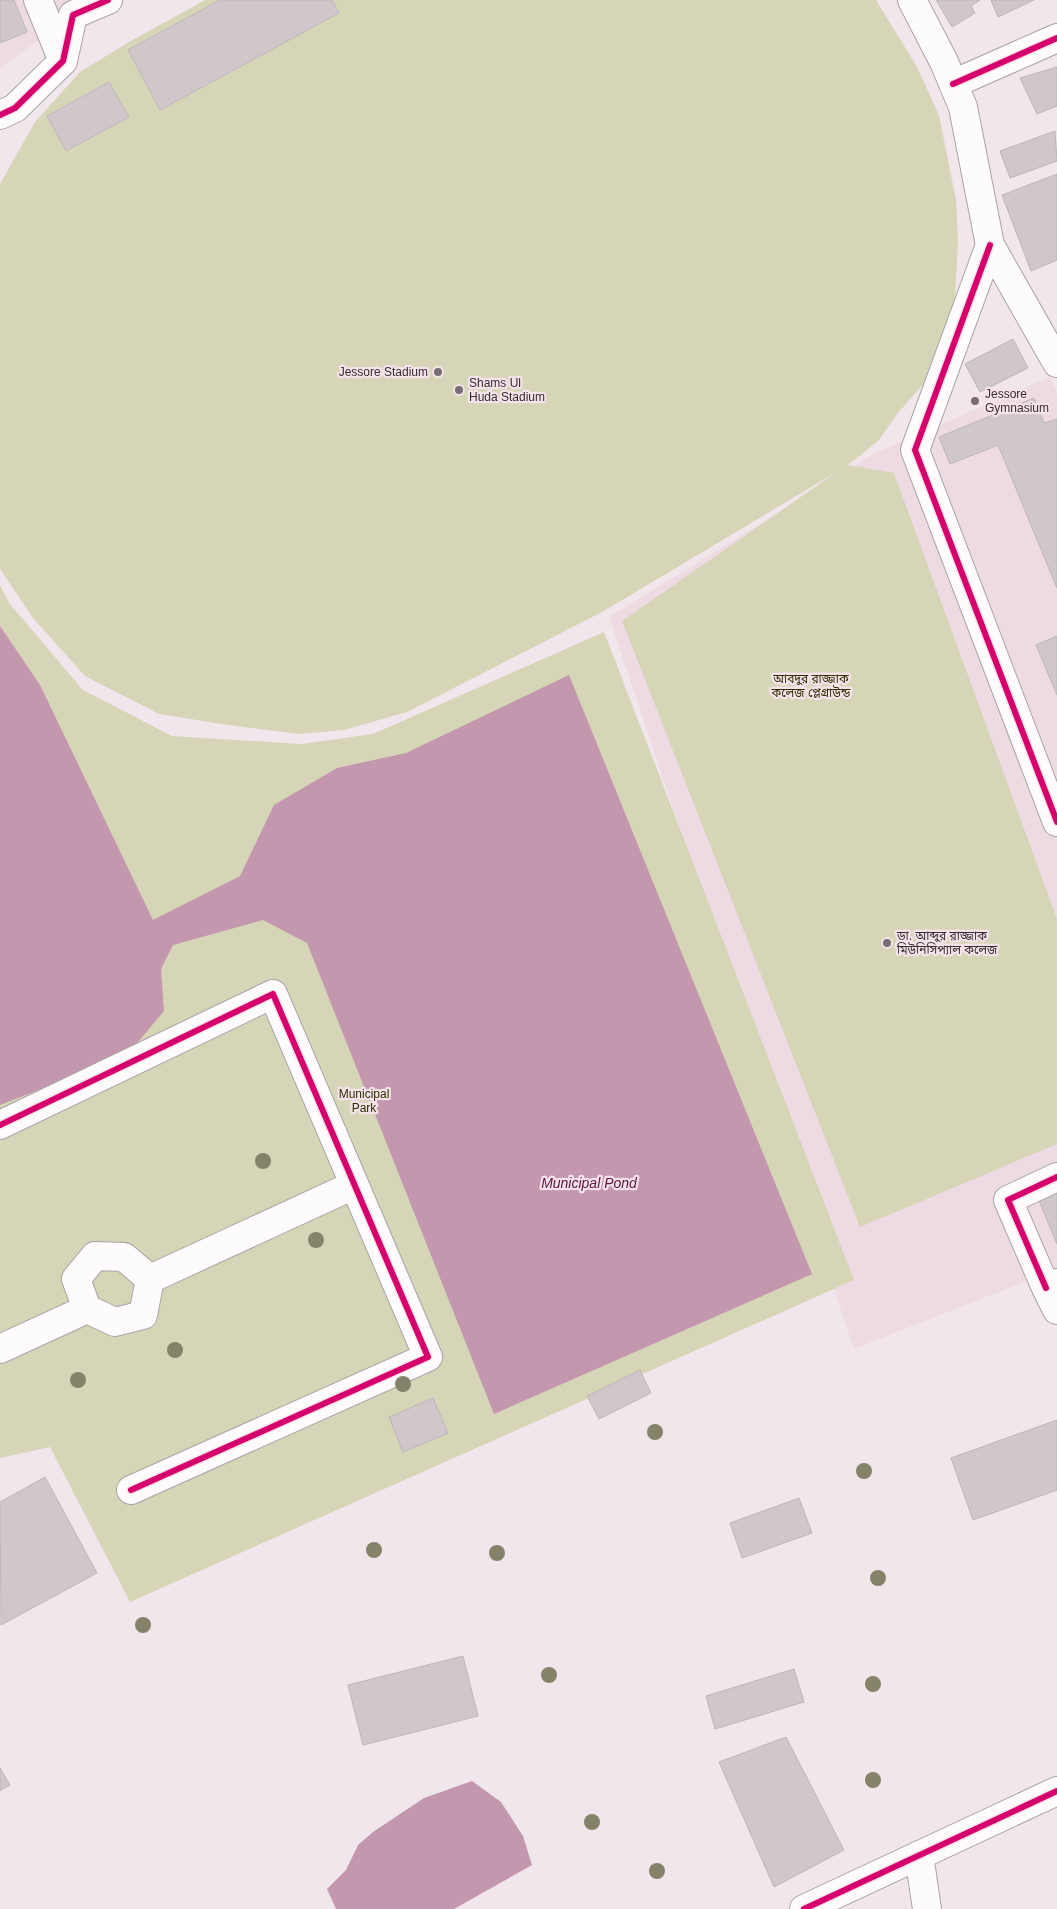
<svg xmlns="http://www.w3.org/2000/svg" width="1057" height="1909" viewBox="0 0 1057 1909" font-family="Arial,'Noto Sans Bengali',sans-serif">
	<rect width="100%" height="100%" fill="#f1e6eb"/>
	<!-- built -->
	<path fill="#eedae3" d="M0 0H121L73 15 0 68Z
		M1050 377 1057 394V1269L854 1349 609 617 875 453Z"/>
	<!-- green -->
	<path fill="#d6d5b8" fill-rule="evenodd" d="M205 0H220L128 50 160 110 338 13 332 0H876L917 67 939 115 956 200 958 244 954 312 938 367 898 413 878 441 848 465 894 473 1057 919V1144L860 1227 622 621 838 471 604 611 407 712 344 730 299 734 228 725 159 714 85 676 33 618 0 569V184L35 122 80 72 129 42ZM109 82 129 117 66 151 48 115Z
		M0 585 9 603 83 690 172 736 301 744 373 734 604 632 854 1280 130 1602 50 1447 0 1458Z"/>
	<!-- water -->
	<path fill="#c397ad" d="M0 626 40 685 153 920 240 876 274 805 337 768 406 753 569 675 812 1274 494 1414 307 943 263 920 173 945 161 969 164 1011 127 1055 0 1105Z
		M472 1781 501 1802 523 1836 532 1865 454 1909H336L327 1889 346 1870 358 1845 373 1832 424 1798Z"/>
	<!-- building -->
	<path fill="#d0c7cb" stroke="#bdb6b9" d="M0 0H14L27 32 0 43Z
		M220 0H332L339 13 160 110 128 50Z
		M936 0H980L971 6 975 13 952 27Z
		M991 0H1034L998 17Z
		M1057 67V106L1037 114 1020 78Z
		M109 82 129 117 66 151 47 116Z
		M1055 131 1057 161 1010 178 1000 151Z
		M1057 174V260L1031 271 1002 195Z
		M1013 339 1028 368 980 392 965 364Z
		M1034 398 1044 423 1057 419V588L998 445 950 464 939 437Z
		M1057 636V695L1036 645Z
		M1057 1190V1244L1038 1198Z
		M640 1370 651 1393 599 1419 587 1396Z
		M433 1398 448 1433 403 1452 389 1417Z
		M1057 1420V1490L973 1520 951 1458Z
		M45 1477 97 1573 1 1625 0 1502Z
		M799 1498 812 1533 742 1558 730 1523Z
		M463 1656 478 1716 363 1745 348 1685Z
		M794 1669 804 1702 715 1729 706 1696Z
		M786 1737 844 1850 774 1887 719 1762Z
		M0 1768 10 1785 0 1791Z"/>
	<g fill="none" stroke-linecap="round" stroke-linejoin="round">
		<!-- minor casing -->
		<g stroke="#aba3a6" stroke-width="30">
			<path id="minor" d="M38 0 63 61
				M912 0 944 62 963 107 990 245 1057 363
				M953 84 1057 38
				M0 115 15 108 63 61 73 15 108 0
				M990 245 915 450 1057 822
				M0 1125 273 994 428 1357 131 1490
				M95 1256 124 1257 150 1279 143 1315 115 1322 87 1309 76 1279Z
				M150 1279 354 1185
				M1057 1283 1046 1288 1057 1310
				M1046 1288 1008 1200 1057 1177
				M0 1349 87 1309
				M919 1855 927 1909"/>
		</g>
		<!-- tertiary casing -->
		<g stroke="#aba3a6" stroke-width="30">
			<path id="tertiary" d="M804 1909 1057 1791"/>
		</g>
		<!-- minor -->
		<use href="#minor" stroke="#fdfbfc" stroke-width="28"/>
		<!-- tertiary -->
		<use href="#tertiary" stroke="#fdfbfc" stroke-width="28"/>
		<!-- cycleway casing -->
		<g stroke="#f5e2ea" stroke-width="9">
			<path id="cycleway" d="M953 84 1057 38
				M0 115 15 108 63 61 73 15 108 0
				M990 245 915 450 1057 822
				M0 1125 273 994 428 1357 131 1490
				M1046 1288 1008 1200 1057 1177
				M804 1909 1057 1791"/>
		</g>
		<!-- cycleway -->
		<use href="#cycleway" stroke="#d6006c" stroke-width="6"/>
	</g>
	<!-- trees -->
	<g fill="#85826a">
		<circle cx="263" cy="1161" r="8"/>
		<circle cx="316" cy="1240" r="8"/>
		<circle cx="175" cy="1350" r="8"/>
		<circle cx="78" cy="1380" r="8"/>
		<circle cx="403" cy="1384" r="8"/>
		<circle cx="655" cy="1432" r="8"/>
		<circle cx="864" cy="1471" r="8"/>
		<circle cx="374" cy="1550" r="8"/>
		<circle cx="497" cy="1553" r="8"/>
		<circle cx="878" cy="1578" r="8"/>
		<circle cx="143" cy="1625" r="8"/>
		<circle cx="549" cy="1675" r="8"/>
		<circle cx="873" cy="1684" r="8"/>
		<circle cx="873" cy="1780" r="8"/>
		<circle cx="592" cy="1822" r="8"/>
		<circle cx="657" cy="1871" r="8"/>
	</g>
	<!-- markers -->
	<g fill="#776e72" stroke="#f5e2ea" stroke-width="2">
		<circle cx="438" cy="372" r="5"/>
		<circle cx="459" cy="390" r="5"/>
		<circle cx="975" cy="401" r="5"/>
		<circle cx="887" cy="943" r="5"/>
	</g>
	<g text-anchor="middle" stroke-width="4.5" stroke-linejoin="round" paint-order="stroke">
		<!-- poi labels -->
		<g font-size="12" fill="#352e31" stroke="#f5e2ea" text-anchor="start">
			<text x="428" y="376" text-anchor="end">Jessore Stadium</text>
			<text x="469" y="387">Shams Ul<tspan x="469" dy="14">Huda Stadium</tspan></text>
			<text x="985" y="398">Jessore<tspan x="985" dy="14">Gymnasium</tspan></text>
			<text x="897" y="940">ডা. আব্দুর রাজ্জাক<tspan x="897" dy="14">মিউনিসিপ্যাল কলেজ</tspan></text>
		</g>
		<!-- park labels -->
		<g font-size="12" fill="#2d3100" stroke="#f5e2ea">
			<text x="811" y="683">আবদুর রাজ্জাক<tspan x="811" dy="14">কলেজ প্লেগ্রাউন্ড</tspan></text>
			<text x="364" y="1098">Municipal<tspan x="364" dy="14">Park</tspan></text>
		</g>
		<!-- water labels -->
		<g font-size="14" font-style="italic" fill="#5a133d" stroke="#f5e2ea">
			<text x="589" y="1188">Municipal Pond</text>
		</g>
	</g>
</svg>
